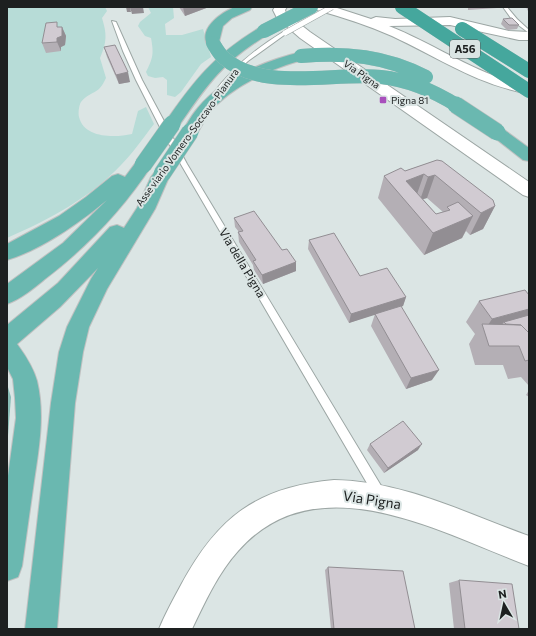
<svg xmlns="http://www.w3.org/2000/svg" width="536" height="636" viewBox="0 0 536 636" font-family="Commissioner,sans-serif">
	<rect width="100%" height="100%" fill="#dbe5e4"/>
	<!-- green -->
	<path fill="#b7dcd7" d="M7 7H105L107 11 102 18C107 34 107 42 100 58L106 78C104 82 102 86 99 89 94 93 85 96 81 102 79 105 78 113 79 117 84 138 114 138 132 134L138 111 146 107 154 124C143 138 133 153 121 165 90 198 48 220 7 238Z
		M148 7H173L174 18 165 24 166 35H182L203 29 211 57 201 64 181 92 175 97 167 95V80L163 77 155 78 148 76 146 72C153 58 154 54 151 38L145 36 138 26 140 22 151 13Z"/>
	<!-- forest -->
	<path fill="#89bdb6" d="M7 384 11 397 7 449Z"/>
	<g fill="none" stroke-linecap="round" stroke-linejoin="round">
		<!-- service casing -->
		<g stroke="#9ca6a4" stroke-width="2">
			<path id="service" d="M503 7H507L517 19 529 30V33L513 21Z
				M112 21 116 22 142 80 187 164 383 489 384 493 383 497 379 498 375 497 165 137 136 80 123 51Z
				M283 32 287 33 248 61 232 76 217 96H213L212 95C232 68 255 49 283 32Z"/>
		</g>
		<!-- secondary casing -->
		<g stroke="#9ca6a4" stroke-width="2">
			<path id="secondary" d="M275 7H287L285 10 286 13 310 32 529 182V197L523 195 300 38 277 18 273 10Z
				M315 7H334L371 19 376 17 395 19 450 17 509 31 529 32V40H519L450 25 389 26C437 45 478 76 529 86V94C476 84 439 58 392 36 367 25 342 17 317 10Z
				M334 480C403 481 465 513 529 536V566C441 533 317 461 238 551 218 573 205 602 192 629H159C165 614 173 600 181 585 217 518 256 487 334 480Z"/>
		</g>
		<!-- trunk casing -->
		<g stroke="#c0c1c1" stroke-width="2">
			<path id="trunk" d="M235 7H252L250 10 232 18 223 26 218 46H208C197 29 222 12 235 7Z
				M264 27 269 28 270 31 269 34C223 61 207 85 178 127L172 129 166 127 164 124C193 82 214 55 259 28Z
				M301 52 306 53 308 56 306 59C272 68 231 86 208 114 204 121 200 129 196 135L190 137 184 135 182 132C187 124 191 116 197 109 222 78 264 61 301 52Z
				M497 127 503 129 529 148V161L523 160 491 135 489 132 491 129Z
				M143 159 149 161 152 165C123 209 87 247 45 279 34 288 21 299 7 304V284L63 243 107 200C79 223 41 250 7 260V244L59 216 86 197 112 176 118 174 125 177 137 161Z
				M160 171 166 173 169 177 155 209 107 289 89 327 83 352 75 403 57 629H25L51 403 59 352 67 327 91 279 98 268 60 307 17 344C25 355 33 367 37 381 45 414 39 448 34 481 30 509 26 538 22 566L18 577 7 581V483L16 418 15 398 13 379 7 367V325L58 283 110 227 117 225 124 228 137 208 151 177 154 173Z"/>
		</g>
		<!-- service -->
		<use href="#service" fill="#fff" fill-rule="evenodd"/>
		<!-- secondary -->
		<use href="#secondary" fill="#fff" fill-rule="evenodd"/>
		<!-- trunk -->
		<use href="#trunk" fill="#6ab8b0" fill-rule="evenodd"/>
		<!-- service-bridge casing -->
		<g stroke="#9ca6a4" stroke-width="6" stroke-linecap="butt">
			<path id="service-bridge" d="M285 33 332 7"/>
		</g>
		<!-- trunk-bridge-far1 casing -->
		<g stroke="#c0c1c1" stroke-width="14" stroke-linecap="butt">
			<path id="trunk-bridge-far1" d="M264 31 311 7
				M213 43C216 48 219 54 224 58 262 92 334 72 381 77 409 80 434 91 458 106
				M301 56C345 52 386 56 426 77"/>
		</g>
		<!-- trunk-bridge casing -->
		<g stroke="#c0c1c1" stroke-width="18" stroke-linecap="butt">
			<path id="trunk-bridge" d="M456 105 497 132
				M143 165 172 124
				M162 174 190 132"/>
		</g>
		<!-- motorway-bridge casing -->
		<g stroke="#c0c1c1" stroke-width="14" stroke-linecap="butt">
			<path id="motorway-bridge" d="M402 7 529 91
				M462 29 529 71"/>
		</g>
		<!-- service-bridge -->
		<use href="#service-bridge" stroke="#fff" stroke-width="5"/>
		<!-- trunk-bridge-far1 -->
		<use href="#trunk-bridge-far1" stroke="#6ab8b0" stroke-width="14"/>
		<!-- trunk-bridge -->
		<use href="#trunk-bridge" stroke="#6ab8b0" stroke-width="17"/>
		<!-- motorway-bridge -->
		<use href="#motorway-bridge" stroke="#45a79d" stroke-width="14"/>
	</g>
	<!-- wall -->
	<path fill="#b4afb5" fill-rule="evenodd" d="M179 7H209L185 16Z
		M468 7H498L497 8 468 10Z
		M526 7H529V13Z
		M503 19 519 25 517 29 507 30 501 24Z
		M58 27H62L66 36 65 45 61 47V51L46 53 42 43Z
		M104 47 130 82 119 84 107 57Z
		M437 160 495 206 483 229 470 235 466 231 462 238 424 255 378 198 384 176 405 171ZM427 198 443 212 436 214 423 199Z
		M234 218 282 250 296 262V271L263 284 254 270 253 265 239 242 238 232H239L235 227Z
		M309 240 360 276 406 297 403 306 399 307 432 380 406 389 371 326 375 314 349 323 308 249Z
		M529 295V386L521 377 508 379 503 365H475L469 344 475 334 466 322 479 301Z
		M529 390V397L526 395Z
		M370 444 418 450 384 473 367 450Z
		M328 567 415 629H331L325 570Z
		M459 580 519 629H454L449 583Z"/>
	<!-- shaded-wall -->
	<path fill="#928e93" d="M126 7H130L131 12H127Z
		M130 7H143L144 13 132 14Z
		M183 7H209L185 16Z
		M62 27 66 36 65 45 61 47V51L57 42V38Z
		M128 72 130 82 119 84 116 75Z
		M424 174 416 197 406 181Z
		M435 175 427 198 420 200 428 177Z
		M495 206 483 229 470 235 481 213Z
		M473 216 462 238 424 255 433 233Z
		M296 262V271L263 284 262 275Z
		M406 297 403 306 349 323 351 314Z
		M529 309V319L504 322 495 334 484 331 492 319Z
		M439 370 432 380 406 389 411 378Z
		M422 444 418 450 384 473 388 468Z"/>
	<!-- building -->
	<path fill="#d1cbd2" stroke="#928e93" d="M512 18 519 25H509L503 19Z
		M57 22V27H62V36L57 38V42L42 43 46 23Z
		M115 45 128 72 116 75 104 47Z
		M437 160 442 161 493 200 495 206 481 213 435 175 428 177 424 174 406 181 436 214 450 210 447 207 458 202 473 216 433 233 384 176 401 168 405 171Z
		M254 211 282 250 287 249 296 262 262 275 253 261 256 260 238 232 243 231 234 218Z
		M334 233 360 276 387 268 406 297 351 314 309 240Z
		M525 290 529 295V309L492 319 479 301Z
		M401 306 439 370 411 378 375 314Z
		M529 315V333L521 325 506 324 504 322Z
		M482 324 521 325 529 333V360L525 361 519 346H489Z
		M403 421 422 444 388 468 370 444Z
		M328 567 403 571 415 629H334Z
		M459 580 512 584 519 629H465Z"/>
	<!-- markers -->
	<rect fill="#a84fbc" stroke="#dbe5e4" stroke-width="1.5" x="379" y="96" width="8" height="8" rx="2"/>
	<g text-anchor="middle" stroke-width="4" stroke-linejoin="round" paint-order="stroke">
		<!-- far-street labels -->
		<g font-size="10" fill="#1d2020" stroke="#dbe5e4">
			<text transform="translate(362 74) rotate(35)" y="4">Via Pigna</text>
			<text transform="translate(187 137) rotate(-54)" y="4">Asse viario Vomero-Soccavo-Pianura</text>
		</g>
		<!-- far-poi labels -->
		<g font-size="10" fill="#1d2020" stroke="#dbe5e4" text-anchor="start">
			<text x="391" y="104">Pigna 81</text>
		</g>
		<!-- shield labels -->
		<rect fill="#dbe5e4" stroke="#565b5b" stroke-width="1" x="450" y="40" width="30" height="18" rx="3"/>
		<g font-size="11" font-weight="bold" fill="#1d2020">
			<text x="465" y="53">A56</text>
		</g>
		<!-- street labels -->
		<g font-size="12" fill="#1d2020" stroke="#dbe5e4">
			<text transform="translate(242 263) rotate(59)" y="4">Via della Pigna</text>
		</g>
		<!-- near-street labels -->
		<g font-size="14" fill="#1d2020" stroke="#dbe5e4">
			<text transform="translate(372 500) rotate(9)" y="5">Via Pigna</text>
		</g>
	</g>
	<!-- border -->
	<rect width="536" height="636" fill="none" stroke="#1d2020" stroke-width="16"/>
	<!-- north arrow -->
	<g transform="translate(504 604) rotate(351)" stroke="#dbe5e4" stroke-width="3" paint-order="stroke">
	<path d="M0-3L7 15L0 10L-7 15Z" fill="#1d2020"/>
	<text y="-6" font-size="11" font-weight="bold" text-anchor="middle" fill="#1d2020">N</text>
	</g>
</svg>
